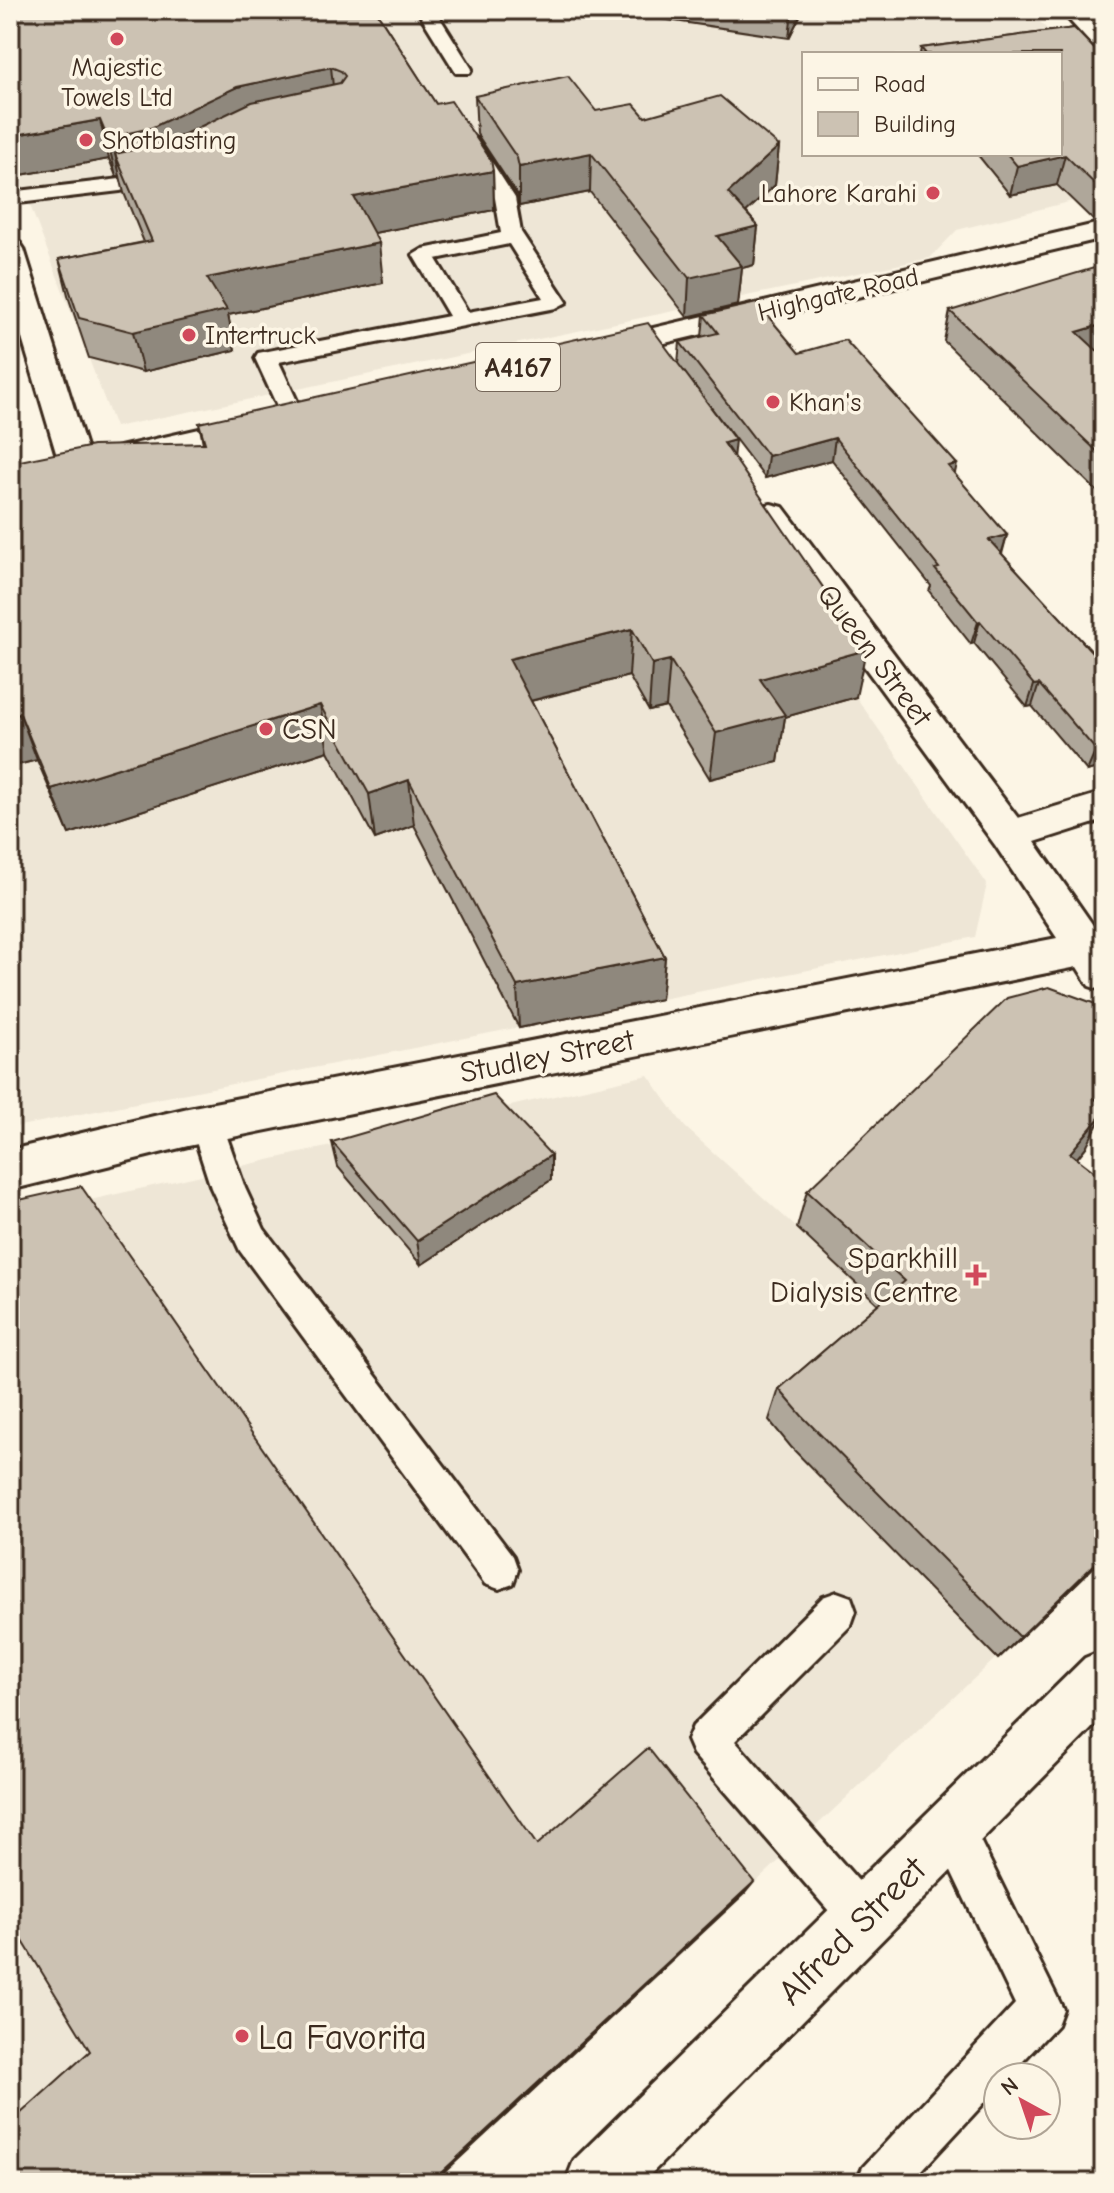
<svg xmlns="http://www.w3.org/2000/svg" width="1114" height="2193" viewBox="0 0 1114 2193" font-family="'Comic Neue',sans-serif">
	<rect width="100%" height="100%" fill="#fcf5e5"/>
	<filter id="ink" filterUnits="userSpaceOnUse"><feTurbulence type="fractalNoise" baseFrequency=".0125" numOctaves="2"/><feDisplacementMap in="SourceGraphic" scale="16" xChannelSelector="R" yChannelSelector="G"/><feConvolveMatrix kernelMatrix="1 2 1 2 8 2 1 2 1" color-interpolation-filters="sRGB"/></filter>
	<g filter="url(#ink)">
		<!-- built -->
		<path fill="#eee6d6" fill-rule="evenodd" d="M10 10H1028L1073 55 1104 193 957 230 930 258 115 427 10 153ZM804 54H1060V154H804Z
			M638 372 756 728 856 697 987 884 975 937 10 1128V514Z
			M964 1066 1086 1147 1050 1191 1104 1234V1557L434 2183H10V1218L648 1075 685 1127 797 1228Z"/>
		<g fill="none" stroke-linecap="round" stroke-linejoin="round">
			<!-- lane casing -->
			<g stroke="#3b2a1e" stroke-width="6">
				<path id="lane" d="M417 10H435L472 69 470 73H456Z
					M470 137 477 139 515 198 521 232 567 302 556 308 279 362 305 418 301 423H285L255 358 258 353 449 316 413 255 423 249 501 233 495 198 460 143ZM509 244 543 298 468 312 436 259Z
					M165 169 172 171 175 175 172 179 120 191 10 204V192L120 179Z
					M206 1109 217 1113 222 1123 245 1188 264 1229 513 1556 518 1570 513 1584 499 1589 485 1584 240 1251 211 1188 190 1123 195 1113Z
					M837 1592 851 1597 856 1611 851 1625 735 1741 878 1903 884 1918 878 1933 863 1939 848 1933 693 1754 687 1740 693 1726 823 1597Z
					M952 1808 967 1814 1063 2009 1057 2025 1008 2077H998V2088L910 2183H856L863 2167 1015 2004 931 1829 937 1814Z"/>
			</g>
			<!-- street casing -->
			<g stroke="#3b2a1e" stroke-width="6">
				<path id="street" d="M1060 10H1086L1104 29V50L1095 48Z
					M10 240 20 243 24 249 92 466 88 473 76 476 64 473 60 466 10 298Z
					M771 504 783 507 1018 818 1104 792V820L1035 842 1104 941V991L1089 986 1077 967 188 1146 10 1190V1150L188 1108 1057 938 995 845 759 523 754 515 759 507Z
					M1104 1650V1716L642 2183H565L574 2160 1085 1658Z"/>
			</g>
			<!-- highway casing -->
			<g stroke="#3b2a1e" stroke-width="6">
				<path id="highway" d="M1104 222V238L598 359 587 356 583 350 587 344 598 341Z
					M261 415 272 418 277 425 272 432 10 492V472Z"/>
			</g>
			<!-- lane -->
			<use href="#lane" fill="#fcf5e5" fill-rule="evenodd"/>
			<!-- street -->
			<use href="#street" fill="#fcf5e5" fill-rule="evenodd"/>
			<!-- highway -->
			<use href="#highway" fill="#fcf5e5" fill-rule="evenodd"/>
		</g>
		<!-- wall -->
		<path fill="#afa79a" stroke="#3b2a1e" stroke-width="2" d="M10 10 378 14 436 104 493 171 494 210 374 233 383 283 228 315 235 350 143 372 89 358 69 299 59 259 144 242 124 193 120 176H116L109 159 10 177Z
			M601 10H803L789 38Z
			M1074 28 1104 59V220L1094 221 1057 185 1010 195 977 154H1060V54H920L921 48Z
			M475 96 645 117 779 146 775 185 746 212 758 226 754 265 742 268 738 305 687 317 590 192 519 206 518 196 477 134Z
			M950 311 1099 352 1104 357V498L944 341Z
			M704 315 799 353 954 474 1007 535 1002 554 1104 665V777L1097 768 1087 771 1032 706 1027 707 974 643 971 644 929 591 931 586 832 460 765 478 678 364 680 342 702 337Z
			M199 423 733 457 856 697 785 717 778 762 710 779 666 707 649 711 629 676 531 701 665 957 661 999 519 1028 414 825 375 839 328 751 69 834 37 760 10 767V463L203 443Z
			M332 1142 551 1155V1180L421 1265 338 1167Z
			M1086 1147 1077 1158 1104 1557 998 1659 791 1447 769 1420 779 1389 878 1304 797 1228 807 1191Z"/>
		<!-- shaded-wall -->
		<path fill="#8f887d" stroke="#3b2a1e" stroke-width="2" d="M792 10H803L789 38Z
			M331 67 335 106 115 154 120 176H116L107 137 237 87Z
			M100 120 109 159 10 177V136Z
			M779 146 775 185 725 232 728 193Z
			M591 153 590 192 519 206V167Z
			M1065 155 1057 185 1010 195 1017 166Z
			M493 171 494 210 358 236 354 197Z
			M1103 192H1104V220L1094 221Z
			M758 226 754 265 742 268 738 305 687 317 689 278 717 236Z
			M379 243 383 283 228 315 235 350 143 372 133 332 207 278Z
			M1104 324V351L1068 362 1077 332Z
			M835 438 832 460 765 478 768 456Z
			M735 440 730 488 724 443Z
			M957 464 952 486 948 466Z
			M1007 535 1000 558 989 540Z
			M980 621 974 643 971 644 978 622Z
			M632 629 629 676 510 706 509 659Z
			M866 650 856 697 785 717 778 762 710 779 716 733 760 679Z
			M670 660 666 707 649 711 652 664Z
			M1039 684 1032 706 1027 707 1034 685Z
			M320 705 328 751 69 834 51 789Z
			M20 714 37 760 10 767V716Z
			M1104 747 1097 768 1087 771 1096 750Z
			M409 780 414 825 375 839 369 794Z
			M665 957 661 999 519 1028 517 986Z
			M1104 1089V1106L1095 1099Z
			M1104 1112 1086 1147 1050 1191 1070 1153Z
			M551 1155V1180L421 1265 417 1241Z
			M1104 1555V1557L998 1659 1020 1637Z
			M754 1882 745 1893 433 2183H430Z
			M10 1917 33 1925 10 1941Z"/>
		<!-- building -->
		<path fill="#ccc2b3" stroke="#3b2a1e" stroke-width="2" d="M10 10H377L378 14 436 104 451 101 491 160 493 171 354 197 379 243 207 278 227 310 133 332 79 318 59 259 152 241 115 154 168 142 252 102 340 83 345 76 341 71 331 67 237 87 151 128 111 137H107L100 120 10 136Z
			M1074 28 1104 59V192H1103L1065 155 1017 166 1007 154H1060V54H926L921 48Z
			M568 76 596 111 634 104 645 117 720 96 779 146 728 193 758 226 717 236 742 266 689 278 591 153 519 167 517 158 475 96Z
			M1104 265V324L1077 332 1104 357V458L950 311Z
			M757 303 799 353 845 340 957 464 948 466 1007 535 989 540 1104 665V747L1096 750 1039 684 1034 685 980 621 978 622 935 569 939 568 835 438 768 456 680 342 718 333 704 315Z
			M648 323 735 440 724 443 866 650 760 679 785 715 716 733 670 660 652 664 632 629 509 659 665 957 517 986 409 780 369 794 320 705 51 789 20 714 10 716V463L93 446 205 443 199 423Z
			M1049 987 1104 1007V1089L1095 1099 1104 1105V1112L1070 1153 1104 1179V1555L1020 1637 802 1416 779 1389 905 1281 807 1191 1007 998Z
			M494 1095 551 1155 417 1241 332 1142Z
			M81 1186 537 1845 648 1748 754 1882 430 2183H10V2123L90 2051 10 1920V1202Z"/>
	</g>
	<!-- markers -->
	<g fill="#d1495b" stroke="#fcf5e5" stroke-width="3">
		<circle cx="117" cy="39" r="8"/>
		<circle cx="86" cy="140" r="8"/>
		<circle cx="933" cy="193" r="8"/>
		<circle cx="189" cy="335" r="8"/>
		<circle cx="773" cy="402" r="8"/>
		<circle cx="266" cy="729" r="8"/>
		<path d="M972 1263h8v8h8v8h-8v8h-8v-8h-8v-8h8z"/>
		<circle cx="242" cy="2036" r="8"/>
	</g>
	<g text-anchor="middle" stroke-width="7" stroke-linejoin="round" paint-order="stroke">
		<!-- far-poi labels -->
		<g font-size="26" fill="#3b2a1e" stroke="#fcf5e5" text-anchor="start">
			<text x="117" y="76" text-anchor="middle">Majestic<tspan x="117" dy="30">Towels Ltd</tspan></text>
			<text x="102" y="149">Shotblasting</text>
			<text x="917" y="202" text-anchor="end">Lahore Karahi</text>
			<text x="205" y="344">Intertruck</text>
			<text x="789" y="411">Khan's</text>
		</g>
		<!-- far-street labels -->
		<g font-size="26" fill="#3b2a1e" stroke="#fcf5e5">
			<text transform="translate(838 294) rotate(-13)" y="9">Highgate Road</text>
		</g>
		<!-- shield labels -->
		<rect fill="#fcf5e5" stroke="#75675a" stroke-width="2" x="476" y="343" width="84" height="48" rx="6"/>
		<g font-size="28" font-weight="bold" fill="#3b2a1e">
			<text x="518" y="377">A4167</text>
		</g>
		<!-- street labels -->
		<g font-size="30" fill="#3b2a1e" stroke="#fcf5e5">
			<text transform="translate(875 655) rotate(53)" y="10">Queen Street</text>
			<text transform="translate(547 1056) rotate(-11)" y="10">Studley Street</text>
		</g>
		<!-- poi labels -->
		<g font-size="30" fill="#3b2a1e" stroke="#fcf5e5" text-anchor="start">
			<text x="282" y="739">CSN</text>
			<text x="958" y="1268" text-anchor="end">Sparkhill<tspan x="958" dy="34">Dialysis Centre</tspan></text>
		</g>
		<!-- near-street labels -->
		<g font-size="36" fill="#3b2a1e" stroke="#fcf5e5">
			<text transform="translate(851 1930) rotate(-45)" y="13">Alfred Street</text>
		</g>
		<!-- near-poi labels -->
		<g font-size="36" fill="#3b2a1e" stroke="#fcf5e5" text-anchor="start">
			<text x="258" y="2049">La Favorita</text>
		</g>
	</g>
	<!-- margin -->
	<rect width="1114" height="2193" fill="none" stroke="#fcf5e5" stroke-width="40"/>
	<rect x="20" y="20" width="1074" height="2153" fill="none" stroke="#3b2a1e" stroke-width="3" filter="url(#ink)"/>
	<!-- legend -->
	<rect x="802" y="52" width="260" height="104" fill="#fcf5e5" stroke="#afa495" stroke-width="2"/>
	<rect x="818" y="78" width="40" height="12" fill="#fcf5e5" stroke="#afa495" stroke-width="2"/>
	<text x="874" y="92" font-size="24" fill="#3b2a1e">Road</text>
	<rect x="818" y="112" width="40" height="24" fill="#ccc2b3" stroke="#afa495" stroke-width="2"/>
	<text x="874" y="132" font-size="24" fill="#3b2a1e">Building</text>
	<!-- north arrow -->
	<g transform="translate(1022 2101) rotate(320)"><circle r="38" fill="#fcf5e5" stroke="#afa495" stroke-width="2"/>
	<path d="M0-6L14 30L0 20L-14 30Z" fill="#d1495b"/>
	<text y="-12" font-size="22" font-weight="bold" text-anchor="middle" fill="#3b2a1e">N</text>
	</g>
</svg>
